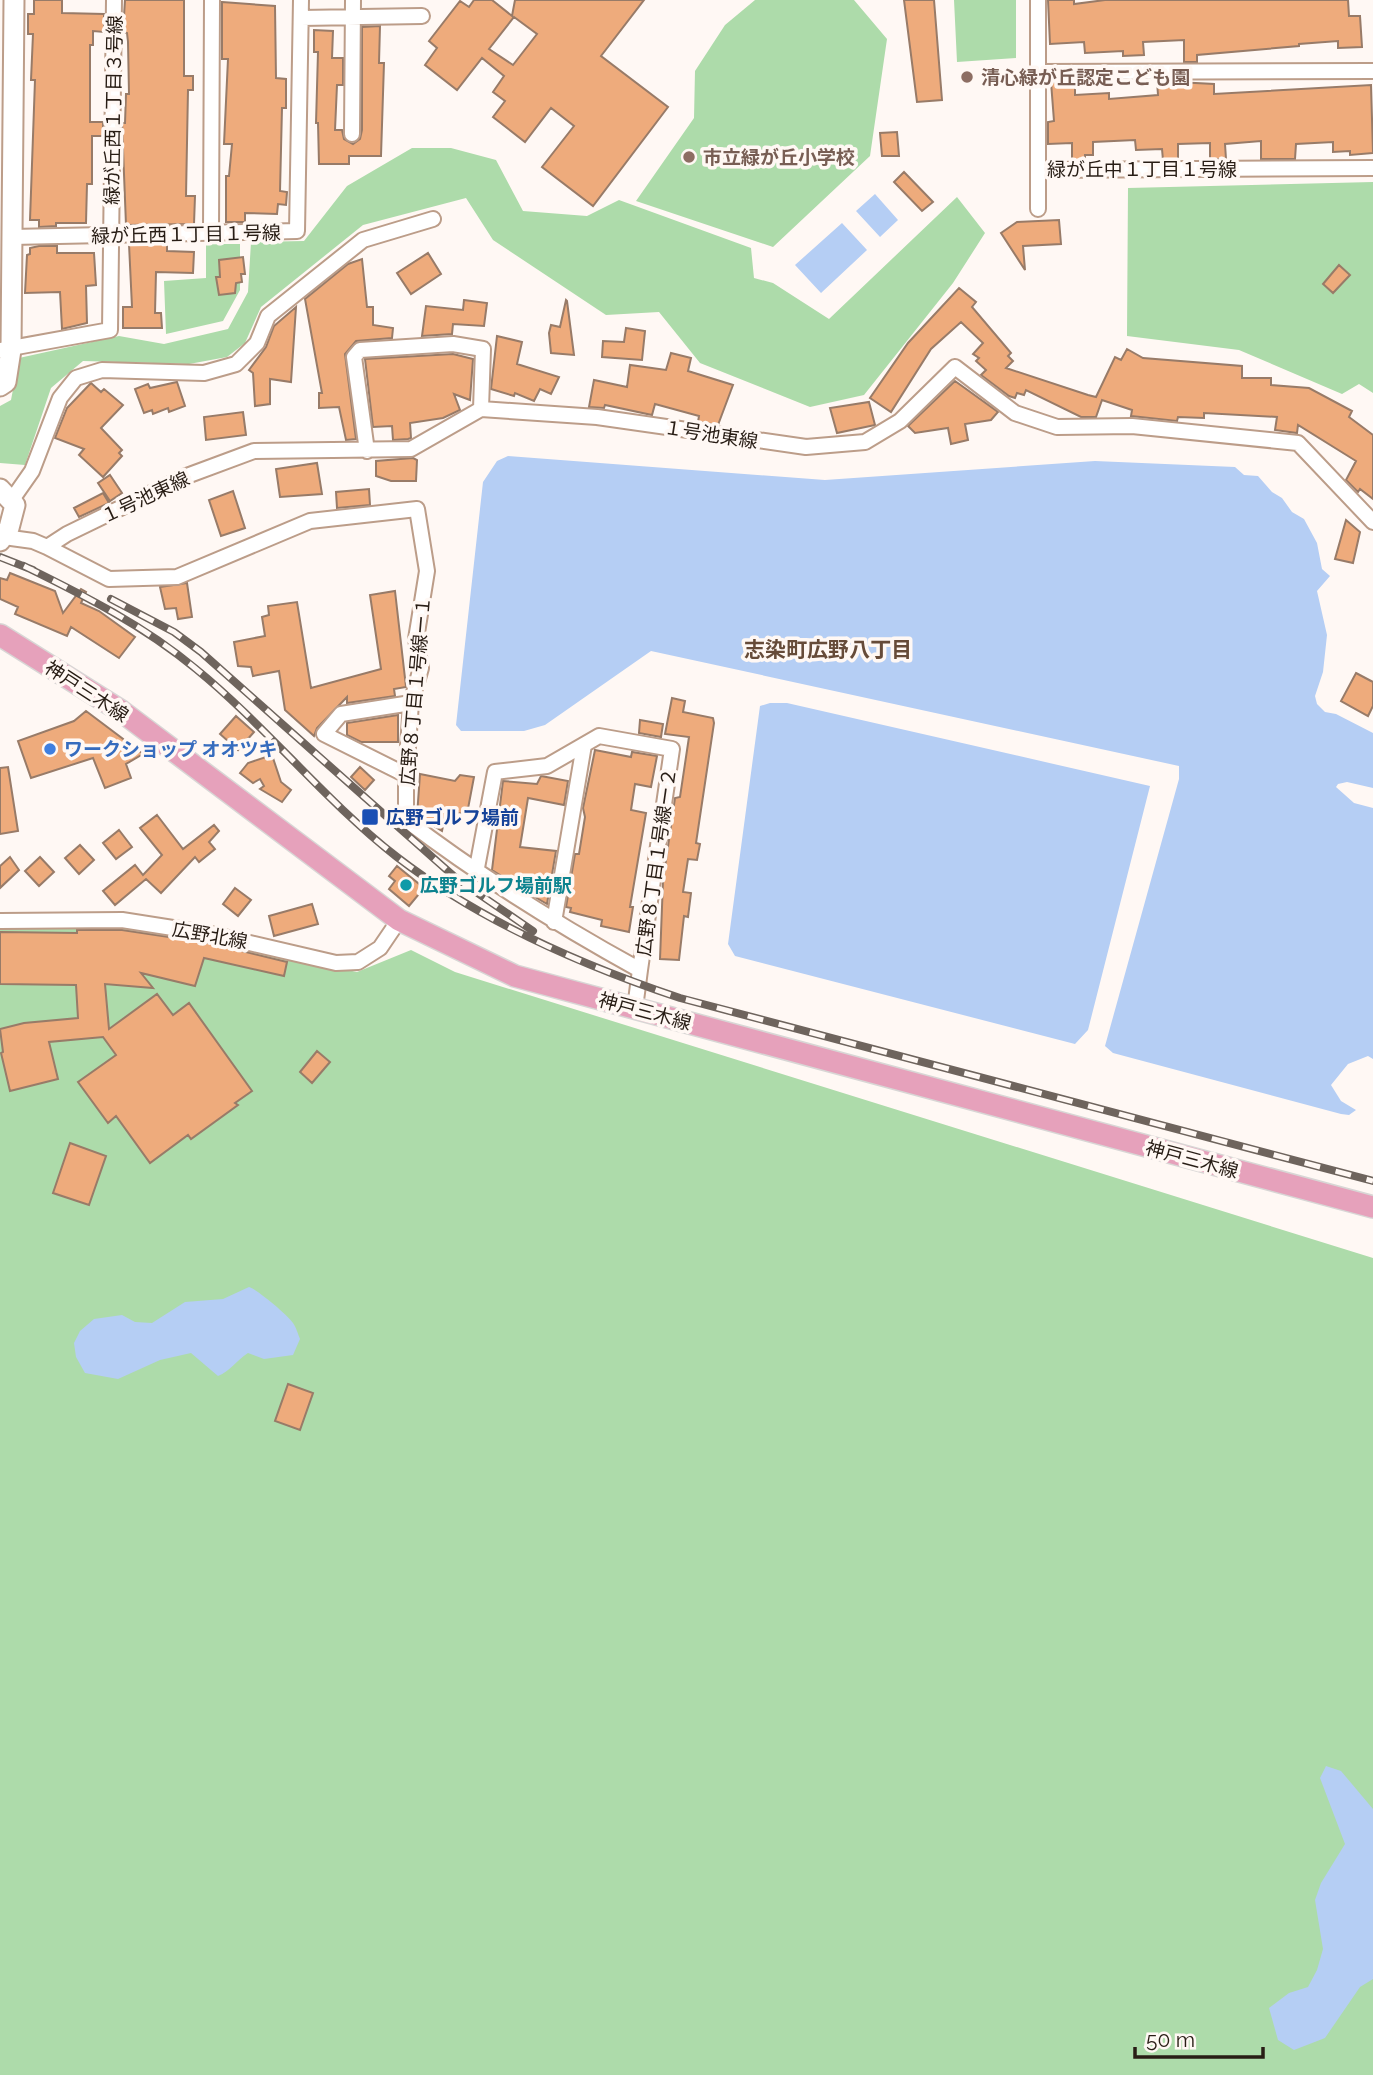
<svg xmlns="http://www.w3.org/2000/svg" width="1373" height="2075" viewBox="0 0 1373 2075" font-family="Raleway,'Noto Sans JP',sans-serif">
	<rect width="100%" height="100%" fill="#fff8f4"/>
	<!-- green -->
	<path fill="#addbaa" d="M755 0H854L887 39 870 156 773 247 636 201 694 118 695 71 725 25Z
		M954 0H1016V58L957 62Z
		M412 148H451L496 160 523 211 587 216 619 200 751 248 754 278 773 283 829 319 957 197 985 233 953 283 864 395 810 407 700 363 659 312 606 315 493 240 466 198 363 225 261 307 245 343 227 357 189 364 83 361 51 388 25 465 0 463V406L11 400 19 358 119 336 164 344 228 329 248 292 251 242 304 241 347 186Z
		M1373 182V393L1359 384 1342 394 1239 350 1127 336 1128 188Z
		M206 244H240V290L223 321 166 334 164 281 206 278Z
		M0 925 128 926 357 972 411 950 455 972 1373 1258V2075H0Z"/>
	<!-- water -->
	<path fill="#b5cef4" d="M875 194 898 220 880 237 856 211Z
		M842 223 867 250 821 293 795 265Z
		M508 456 825 480 1095 461 1235 467 1244 475 1258 476 1272 492 1282 498 1292 512 1304 519 1317 543 1322 569 1330 576 1317 591 1327 635 1323 672 1315 696 1317 704 1325 712 1336 714 1373 733V788L1347 782 1338 784 1336 787 1354 803 1373 808V1059L1368 1056 1348 1064 1331 1085 1341 1101 1356 1110 1349 1115 1341 1114 1113 1053 1105 1046 1179 779V766L651 651 545 725 524 731H461L456 725 483 482 497 461Z
		M770 703H787L1150 786 1088 1030 1075 1044 735 956 728 944 760 706Z
		M249 1287C257 1289 290 1317 293 1323 296 1327 298 1334 300 1339L293 1355 264 1359 248 1353C236 1361 230 1371 218 1376L191 1353 160 1360 118 1379 85 1373 76 1357 74 1343 80 1331 94 1319 122 1315 135 1322 152 1323 185 1302 223 1299Z
		M1326 1766 1341 1771 1373 1809V1979L1360 1987 1325 2038 1294 2050 1278 2040 1269 2008 1289 1993 1308 1987 1317 1970 1323 1949 1315 1900 1321 1883 1345 1844 1320 1778Z"/>
	<!-- building -->
	<path fill="#eeab7c" stroke="#987b68" stroke-width="2" fill-rule="evenodd" d="M34 0H62V13L104 14V32L93 31V45H90V122H103V136H92V184H87L86 223H56V226L39 227V220H30L35 80H31L33 34H28V14H34Z
		M125 0H184V76H193V90H188L186 196H195L194 224 126 225 122 123H125L126 94H129L128 42 127 33 123 32Z
		M474 0H492L512 16 515 0H644L601 56 668 107 593 206 542 167 574 126 551 108 525 142 493 117 505 101 493 92 504 76 482 58 457 90 425 65 437 48 429 41 460 1 469 7ZM514 17 537 34 513 65 489 49Z
		M904 0H934L942 100 917 102Z
		M1048 0H1074V4L1105 0H1348L1349 16H1360L1362 47 1338 48V41L1299 44V46L1197 55V62H1184V40L1143 42 1144 55 1123 56V51L1085 53 1084 42 1050 44Z
		M222 2 275 6 276 78 286 79V108H282L280 191 287 192 286 205 278 204 277 214 245 213V222H226V176H229L232 144H224L228 59H222Z
		M380 26 379 63H384L381 156H349V164H319L318 123H316L318 52H314V30L333 31 332 58H343V85H337L335 130H342L344 139 353 144 360 139 362 130V27Z
		M1157 81 1214 84V94L1371 85 1373 153 1350 155V151L1333 152V142L1296 144 1295 159H1261V141L1225 144 1226 159H1210V143L1178 144V159L1163 160 1162 149 1136 150 1135 140 1093 142V155H1085V160H1072V143L1048 144V122L1054 121 1051 82H1075V95L1109 93V99L1158 95Z
		M897 132 899 156H882L880 133Z
		M904 172 933 202 922 211 894 182Z
		M1059 220 1061 244 1023 246 1025 270 1001 233 1017 222Z
		M167 243V251L194 252 193 273 156 272 155 313H161L162 328H123V307H132L129 244Z
		M39 246H57V253H94L96 285 86 286 87 323 62 329 60 292 25 293 27 255 30 254V248Z
		M428 253 441 274 411 294 397 273Z
		M243 257 245 274H241L242 282 236 283 235 293 219 295 216 277H220L219 260Z
		M362 259 367 307H373V325L393 328 392 338 356 341 345 354 356 439 346 440 339 407 319 408V393H322L305 299 348 264Z
		M1339 265 1350 275 1333 293 1323 284Z
		M959 288 976 302 972 307 1011 353 1008 356 1013 361 1006 368 1088 395 1096 397 1115 357 1121 360 1127 349 1143 358 1242 366V378H1271V385L1309 388 1352 411 1349 417 1373 435V499L1360 489 1358 492 1346 480 1356 461 1298 425 1297 433 1275 430 1277 417 1204 413V418L1178 417 1177 421 1131 416 1132 410 1102 400 1096 417H1081L1026 390 1024 395 1017 393 1015 398 1009 396 981 375 986 370 976 361 979 358 973 354 983 343 961 322 931 349 891 412 870 398 908 343Z
		M464 300 487 303 484 326 453 324 452 334 422 336 426 306 463 310Z
		M566 300 567 301 574 355 551 353 549 333 551 325 560 327Z
		M296 307 291 382 270 379V404L255 406 253 373 249 370 266 347 274 326Z
		M626 328 645 331 642 360 602 357 603 341 624 342Z
		M497 336 522 342 517 364 559 377 551 394 540 389 534 401 515 393 514 396 491 389Z
		M671 353 691 358 688 371 733 385 718 425 698 422 699 416 655 404 652 415 605 405 604 408 589 407 594 380 627 387 630 365 666 370Z
		M453 354 473 359 470 400 454 394 460 410 443 418 410 423 411 438 408 439 393 440 392 426 373 427 365 359Z
		M955 381 998 412 991 420 965 424 968 440 951 444 948 428 915 433 908 426Z
		M177 382 185 406 169 412 168 408 153 414 152 410 144 413 135 389 148 384 150 388Z
		M91 383 101 392 104 389 123 405 101 428 122 450 119 453 122 456 103 477 79 455 84 449 55 438 67 408Z
		M869 402 875 425 837 433 830 408Z
		M243 412 246 435 206 440 204 417Z
		M413 458 417 460 416 481H391L376 476V461Z
		M317 463 322 494 280 497 276 469Z
		M110 475 122 493 110 501 98 483Z
		M369 489 370 505 337 508 336 492Z
		M233 491 245 528 221 536 209 500Z
		M103 493 109 503 79 517 74 508Z
		M1346 520 1360 532 1353 563 1335 559Z
		M10 573 55 591 63 613 81 589 86 592 81 603 99 611 135 637 119 658 71 627 67 636 15 614 18 607 0 599V578L7 580Z
		M187 583 192 617 178 619 176 608 165 609 160 587Z
		M395 591 406 687 394 689 395 696 347 703V697L317 728 314 736 285 710 279 671 253 676 251 667 238 666 234 642 265 636 262 617 269 615 268 606 297 602 311 688 381 669 370 595Z
		M1356 673 1373 682V706L1368 716 1341 701Z
		M672 698 685 701 683 712 713 718 714 723 696 843 700 844 697 860 688 859 683 892 691 893 688 917 684 916 679 960 660 959 663 881 675 798 680 797 689 737 665 734Z
		M86 711 143 754 126 764 131 778 105 788 93 758 31 778 18 741 74 721Z
		M398 715V742H361L347 735V723Z
		M236 716 254 732 238 750 220 734Z
		M640 720 663 724 661 737 639 733Z
		M595 750 631 757 632 752 657 756 651 787 635 784 631 810 646 813 630 907H633L629 932 601 926 602 920 570 912 571 908 566 907 575 854H579L585 817 583 808Z
		M272 755 281 782 291 790 282 802 260 789 264 786 260 779 253 783 240 773 248 763Z
		M8 767 18 831 0 834V768Z
		M360 767 374 780 365 790 351 777Z
		M420 774 455 781 460 775 474 777 467 814 446 812 442 831 417 816Z
		M541 776 568 781 564 805 528 798 520 847 556 851 547 904 530 894 531 890 519 887 492 870 503 781 537 784Z
		M157 815 183 849 214 825 219 831 209 842 215 849 199 862 195 857 161 893 146 879 115 905 103 891 135 865 143 875 162 855 140 828Z
		M119 830 132 847 116 859 103 843Z
		M80 845 94 860 79 874 65 858Z
		M10 857 19 870 0 888V866Z
		M40 857 54 872 39 886 25 871Z
		M397 866 424 888 409 906 389 889 395 881 389 876Z
		M235 888 251 900 238 916 223 904Z
		M312 904 318 924 274 936 269 916Z
		M77 930H122L209 943 287 962 284 976 204 958 195 986 141 973 153 988 105 984 109 1029 157 994 173 1015 189 1003 252 1091 235 1103 238 1105 191 1139 188 1135 150 1163 116 1116 108 1123 78 1082 116 1055 103 1037 49 1042 58 1079 10 1091 1 1053 3 1052 0 1029 24 1023 78 1018 76 985 0 984V932L77 933Z
		M317 1051 330 1062 312 1083 300 1072Z
		M70 1143 106 1156 89 1205 53 1193Z
		M288 1384 313 1393 300 1430 275 1421Z"/>
	<g fill="none" stroke-linecap="round" stroke-linejoin="round">
		<!-- street casing -->
		<g stroke="#bc9d89" stroke-width="18">
			<path id="street" d="M1038 0V170L1373 168
				M301 18 422 16
				M1039 72 1373 71
				M352 134 353 0
				M1038 170V209
				M211 233 212 0
				M12 237 297 231 301 0
				M0 350 110 330 114 0
				M367 451 354 357 360 350 453 344 483 349 481 409
				M11 501 32 471 60 398 76 378 102 370 204 373 236 364 257 343 268 316 363 240 433 219
				M4 537 33 541 47 547 67 534 184 477 254 451 411 449 481 409 597 417 806 447 865 442 900 421 955 367 1015 413 1057 427 1132 426 1298 443 1373 522
				M47 547 109 579 177 577 310 521 417 509 427 571 416 639 421 668 411 703 406 775V820C481 877 558 925 640 970L635 1008
				M406 775 324 734 341 714 411 703
				M476 873 495 772 547 766 599 736 672 749 640 970
				M0 921 122 920 211 934 336 963 358 962 380 948 399 920
				M554 922 584 745"/>
		</g>
		<!-- secondary casing -->
		<g stroke="#bc9d89" stroke-width="23">
			<path id="secondary" d="M0 386 6 382 11 350 14 0
				M0 489 15 505 9 528 0 541"/>
		</g>
		<!-- primary casing -->
		<g stroke="#d8d6d5" stroke-width="24">
			<path id="primary" d="M0 635 121 711 399 920 515 976 1373 1207"/>
		</g>
		<!-- street -->
		<use href="#street" stroke="#fff" stroke-width="14"/>
		<!-- secondary -->
		<use href="#secondary" stroke="#fff" stroke-width="19"/>
		<!-- primary -->
		<use href="#primary" stroke="#e6a1bb" stroke-width="21"/>
		<!-- rail casing -->
		<g stroke="#6e645d" stroke-width="8">
			<path id="rail" d="M0 557 33 570
				M24 566C85 596 143 625 196 669 267 727 325 801 397 857 480 921 581 965 680 998L1373 1181
				M111 599 174 632 201 652 457 879 533 931"/>
		</g>
		<!-- rail -->
		<use href="#rail" stroke="#fff8f4" stroke-width="5" stroke-dasharray="16" stroke-linecap="butt"/>
	</g>
	<!-- markers -->
	<g fill="#8d6e63" stroke="#fff8f4" stroke-width="2.5">
		<circle cx="967" cy="77" r="7"/>
		<circle cx="689" cy="157" r="7"/>
	</g>
	<circle fill="#3f7fe0" stroke="#fff8f4" stroke-width="2.5" cx="50" cy="749" r="7"/>
	<rect fill="#1a4fb4" stroke="#fff8f4" stroke-width="2.5" x="361" y="808" width="18" height="18" rx="3.5"/>
	<circle fill="#0f9aa8" stroke="#fff8f4" stroke-width="2.5" cx="406" cy="885" r="7"/>
	<g text-anchor="middle" stroke-width="7" stroke-linejoin="round" paint-order="stroke">
		<!-- education labels -->
		<g font-size="19" font-weight="bold" fill="#785e54" stroke="#fff8f4" text-anchor="start">
			<text x="981" y="84">清心緑が丘認定こども園</text>
			<text x="703" y="164">市立緑が丘小学校</text>
		</g>
		<!-- street labels -->
		<g font-size="19" fill="#281d15" stroke="#fff8f4">
			<text transform="translate(113 110) rotate(-89)" y="7">緑が丘西１丁目３号線</text>
			<text x="1142" y="176">緑が丘中１丁目１号線</text>
			<text transform="translate(186 234) rotate(-1)" y="7">緑が丘西１丁目１号線</text>
			<text transform="translate(711 434) rotate(9)" y="7">１号池東線</text>
			<text transform="translate(145 497) rotate(-25)" y="7">１号池東線</text>
			<text transform="translate(87 691) rotate(33)" y="7">神戸三木線</text>
			<text transform="translate(415 691) rotate(-85)" y="7">広野８丁目１号線ー１</text>
			<text transform="translate(656 862) rotate(-82)" y="7">広野８丁目１号線ー２</text>
			<text transform="translate(210 935) rotate(10)" y="7">広野北線</text>
			<text transform="translate(645 1011) rotate(15)" y="7">神戸三木線</text>
			<text transform="translate(1192 1159) rotate(15)" y="7">神戸三木線</text>
		</g>
		<!-- shop labels -->
		<g font-size="19" font-weight="bold" fill="#366cbe" stroke="#fff8f4" text-anchor="start">
			<text x="64" y="756">ワークショップ オオツキ</text>
		</g>
		<!-- transit labels -->
		<g font-size="19" font-weight="bold" fill="#164399" stroke="#fff8f4" text-anchor="start">
			<text x="386" y="824">広野ゴルフ場前</text>
		</g>
		<!-- culture labels -->
		<g font-size="19" font-weight="bold" fill="#0d838f" stroke="#fff8f4" text-anchor="start">
			<text x="420" y="892">広野ゴルフ場前駅</text>
		</g>
		<!-- neighbourhood labels -->
		<g font-size="21" font-weight="bold" fill="#664b39" stroke="#fff8f4">
			<text x="828" y="657">志染町広野八丁目</text>
		</g>
	</g>
	<!-- scale -->
	<path d="M1135 2047v10h128v-10" fill="none" stroke="#281d15" stroke-width="3.5"/>
	<text x="1146" y="2047" font-size="21" fill="#281d15" stroke="#fff8f4" stroke-width="5" paint-order="stroke">50 m</text>
</svg>
